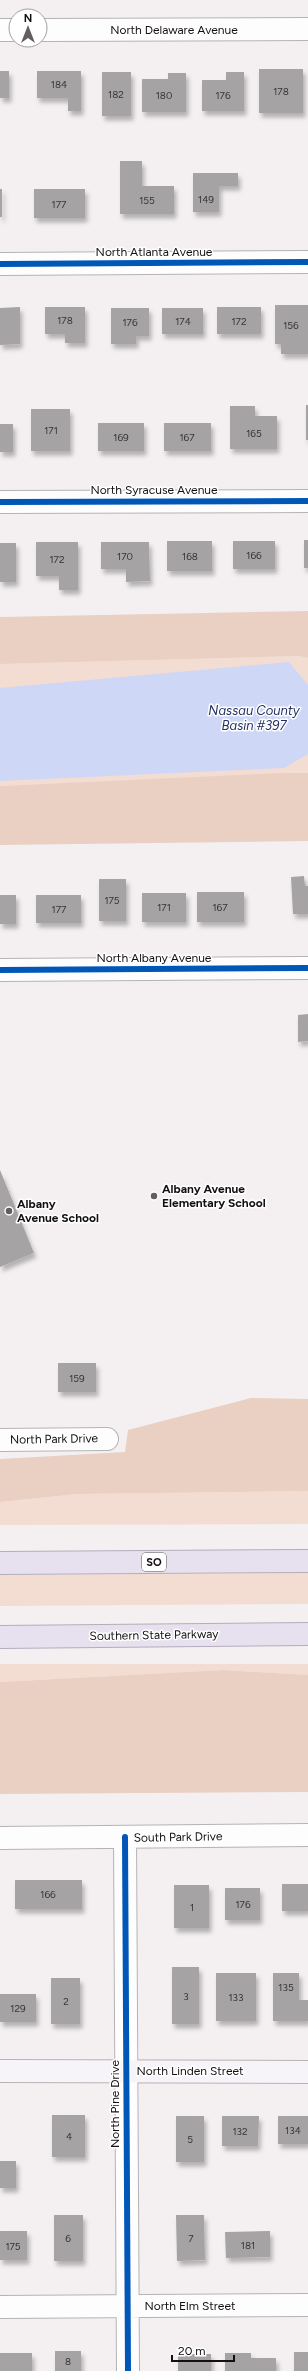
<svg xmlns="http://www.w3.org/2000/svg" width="308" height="2371" viewBox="0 0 308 2371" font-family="Figtree,sans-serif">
	<defs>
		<filter id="shadow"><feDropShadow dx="2.5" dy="4.5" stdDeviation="2" flood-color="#0004"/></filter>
	</defs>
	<rect width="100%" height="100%" fill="#f4f0f2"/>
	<!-- green -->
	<path fill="#f3dcd1" d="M299 656 308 658V773L0 786V664Z
		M308 1491V1524L0 1525V1502L77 1494Z
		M308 1573V1604L0 1606V1575Z
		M0 1664H308V1675L223 1670 0 1682Z"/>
	<!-- forest -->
	<path fill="#eacfc3" d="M308 611V658L299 656 0 664V617Z
		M281 773H308V841L0 845V786Z
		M251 1398 308 1399V1491L77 1494 0 1502V1459L125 1452 128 1430Z
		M223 1670 308 1675V1792L0 1794V1682Z"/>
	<!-- water -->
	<path fill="#ced7f6" d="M289 662 308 685V754L284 768 0 781V688Z"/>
	<!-- building -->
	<path fill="#a6a3a4" filter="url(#shadow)" d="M259 69H303V113H259Z
		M0 71H9V98H0Z
		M37 71H81V111H68V98H37Z
		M102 72H131V116H102Z
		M226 72H244V111H202V80H226Z
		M168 73H186V112H142V79H168Z
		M120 161H142V186H174V214H120Z
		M193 173H238V186H219V212H193Z
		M0 189H2V217H0Z
		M34 189H85V218H34Z
		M275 305H308V354H281V344H275Z
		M20 307V344L0 345V308Z
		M45 307H85V343H65V334H45Z
		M217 307H261V334H217Z
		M111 308H149V336H136V344H111Z
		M162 308H203V334H162Z
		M306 405H308V440H306Z
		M230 406H255V416H277V449H230Z
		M31 409H70V451H31Z
		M98 423H144V451H98Z
		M164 423H211V451H164Z
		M0 424H13V452H0Z
		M304 540H308V568H304Z
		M167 541H212V571H167Z
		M233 541H275V569H233Z
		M36 542H78V590H59V576H36Z
		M101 542H149L150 581 126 582V569H101Z
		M0 543H16V582H0Z
		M304 876 305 886H308V914H293L291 877Z
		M99 879H126V921H99Z
		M197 892H244V922H197Z
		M142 893H186V922H142Z
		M0 895H16V924H0Z
		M36 895H81V923H36Z
		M308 1014V1041L298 1042V1015Z
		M0 1170 34 1253 0 1267Z
		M58 1363H96V1392H58Z
		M15 1880H82V1909H15Z
		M282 1884H308V1911H282Z
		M174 1885H209V1928H174Z
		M225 1888H260V1920H225Z
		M172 1967H199V2024H172Z
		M216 1973H256V2021H216Z
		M273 1973H299V2000H308V2021H273Z
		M51 1978H80V2024H51Z
		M0 1994H36V2022H0Z
		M52 2115H85V2157H52Z
		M176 2116H204V2162H176Z
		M222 2116H259L258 2146H222Z
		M278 2116H308V2144H278Z
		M0 2161H16V2188H0Z
		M54 2215H83V2261H54Z
		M176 2215H204L205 2260 177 2261Z
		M0 2231H27V2260H0Z
		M270 2231V2257L226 2258 225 2232Z
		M55 2351H81V2371H55Z
		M294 2352H308V2371H294Z
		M0 2353H32V2371H0Z
		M225 2353H251V2358H276V2371H225Z
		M178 2354H211V2371H178Z"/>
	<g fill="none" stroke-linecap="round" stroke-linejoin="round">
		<!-- street casing -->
		<g stroke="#b6b3b5" stroke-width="24">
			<path id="street" d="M0 30H16
				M40 30 308 29
				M0 264 308 262
				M0 502 308 501
				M0 970 308 968
				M0 1440 107 1439
				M125 1837 128 2371
				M0 1838 308 1835
				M0 2307 308 2305"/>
		</g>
		<!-- secondary casing -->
		<g stroke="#b6b3b5" stroke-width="24">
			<path id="secondary" d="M0 2071 308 2072"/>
		</g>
		<!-- highway casing -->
		<g stroke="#b5acbc" stroke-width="24">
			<path id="highway" d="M0 1563 308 1561
				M0 1637 308 1634"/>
		</g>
		<!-- street -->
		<use href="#street" stroke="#fdfdfd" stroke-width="22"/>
		<!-- secondary -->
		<use href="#secondary" stroke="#f7f4f9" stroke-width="22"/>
		<!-- highway -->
		<use href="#highway" stroke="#e7e0ee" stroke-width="22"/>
		<!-- cycleway casing -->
		<g stroke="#fff" stroke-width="8">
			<path id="cycleway" d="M0 264 308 262
				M0 502 308 501
				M0 970 308 968
				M125 1837 128 2371"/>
		</g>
		<!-- cycleway -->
		<use href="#cycleway" stroke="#0057b8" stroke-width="6"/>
	</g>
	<!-- markers -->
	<g fill="#625e60" stroke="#fff" stroke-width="1.5">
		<circle cx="154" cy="1196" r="4"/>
		<circle cx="9" cy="1211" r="4"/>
	</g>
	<g text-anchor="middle" stroke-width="3" stroke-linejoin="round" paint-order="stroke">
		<!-- number labels -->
		<g font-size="10" fill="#383536">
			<text x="59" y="88">184</text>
			<text x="281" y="95">178</text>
			<text x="116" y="98">182</text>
			<text x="164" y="99">180</text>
			<text x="223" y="99">176</text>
			<text x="206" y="203">149</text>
			<text x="147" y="204">155</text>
			<text x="59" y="208">177</text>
			<text x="65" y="324">178</text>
			<text x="183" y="325">174</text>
			<text x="239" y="325">172</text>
			<text x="130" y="326">176</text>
			<text x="291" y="329">156</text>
			<text x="51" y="434">171</text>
			<text x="254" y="437">165</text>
			<text x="121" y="441">169</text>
			<text x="187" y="441">167</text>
			<text x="254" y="559">166</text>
			<text x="125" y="560">170</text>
			<text x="190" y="560">168</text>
			<text x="57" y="563">172</text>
			<text x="112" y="904">175</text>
			<text x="164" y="911">171</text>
			<text x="220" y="911">167</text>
			<text x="59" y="913">177</text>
			<text x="77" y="1382">159</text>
			<text x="48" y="1898">166</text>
			<text x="243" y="1908">176</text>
			<text x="192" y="1911">1</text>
			<text x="286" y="1991">135</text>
			<text x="186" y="2000">3</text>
			<text x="236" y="2001">133</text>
			<text x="66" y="2005">2</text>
			<text x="18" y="2012">129</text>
			<text x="293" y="2134">134</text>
			<text x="240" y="2135">132</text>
			<text x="69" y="2140">4</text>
			<text x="190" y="2143">5</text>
			<text x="68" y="2242">6</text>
			<text x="191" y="2242">7</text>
			<text x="248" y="2249">181</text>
			<text x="13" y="2250">175</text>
			<text x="68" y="2365">8</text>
		</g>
		<!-- shield labels -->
		<rect fill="#fff" stroke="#5a5859" stroke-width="1" x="142" y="1553" width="24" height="18" rx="3"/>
		<g font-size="11" font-weight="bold" fill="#131012">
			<text x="154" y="1566">SO</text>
		</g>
		<!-- street labels -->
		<g font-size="12" fill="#131012" stroke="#fff">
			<text x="174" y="34">North Delaware Avenue</text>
			<text x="154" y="256">North Atlanta Avenue</text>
			<text x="154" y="494">North Syracuse Avenue</text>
			<text x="154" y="962">North Albany Avenue</text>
			<text transform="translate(54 1439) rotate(-1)" y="4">North Park Drive</text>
			<text transform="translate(154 1635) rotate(-1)" y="4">Southern State Parkway</text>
			<text transform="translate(178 1837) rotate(-1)" y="4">South Park Drive</text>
			<text x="190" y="2075">North Linden Street</text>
			<text transform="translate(115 2104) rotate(-90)" y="4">North Pine Drive</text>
			<text x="190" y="2310">North Elm Street</text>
		</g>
		<!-- poi labels -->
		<g font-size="12" font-weight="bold" fill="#131012" stroke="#fff" text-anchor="start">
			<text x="162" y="1193">Albany Avenue<tspan x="162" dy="14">Elementary School</tspan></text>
			<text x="17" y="1208">Albany<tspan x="17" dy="14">Avenue School</tspan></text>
		</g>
		<!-- water labels -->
		<g font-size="13" font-style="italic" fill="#233063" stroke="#fff">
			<text x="254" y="715">Nassau County<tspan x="254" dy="15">Basin #397</tspan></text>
		</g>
	</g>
	<!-- north arrow -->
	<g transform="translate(28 28)"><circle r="19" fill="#ffffff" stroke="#a19fa0"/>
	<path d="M0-3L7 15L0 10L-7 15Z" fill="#625e60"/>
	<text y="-6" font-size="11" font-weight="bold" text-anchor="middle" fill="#131012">N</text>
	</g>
	<!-- scale -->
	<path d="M172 2355v6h62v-6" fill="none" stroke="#131012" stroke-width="2"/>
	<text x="178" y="2355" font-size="12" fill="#131012" stroke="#ffffff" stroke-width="3" paint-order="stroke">20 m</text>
</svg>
